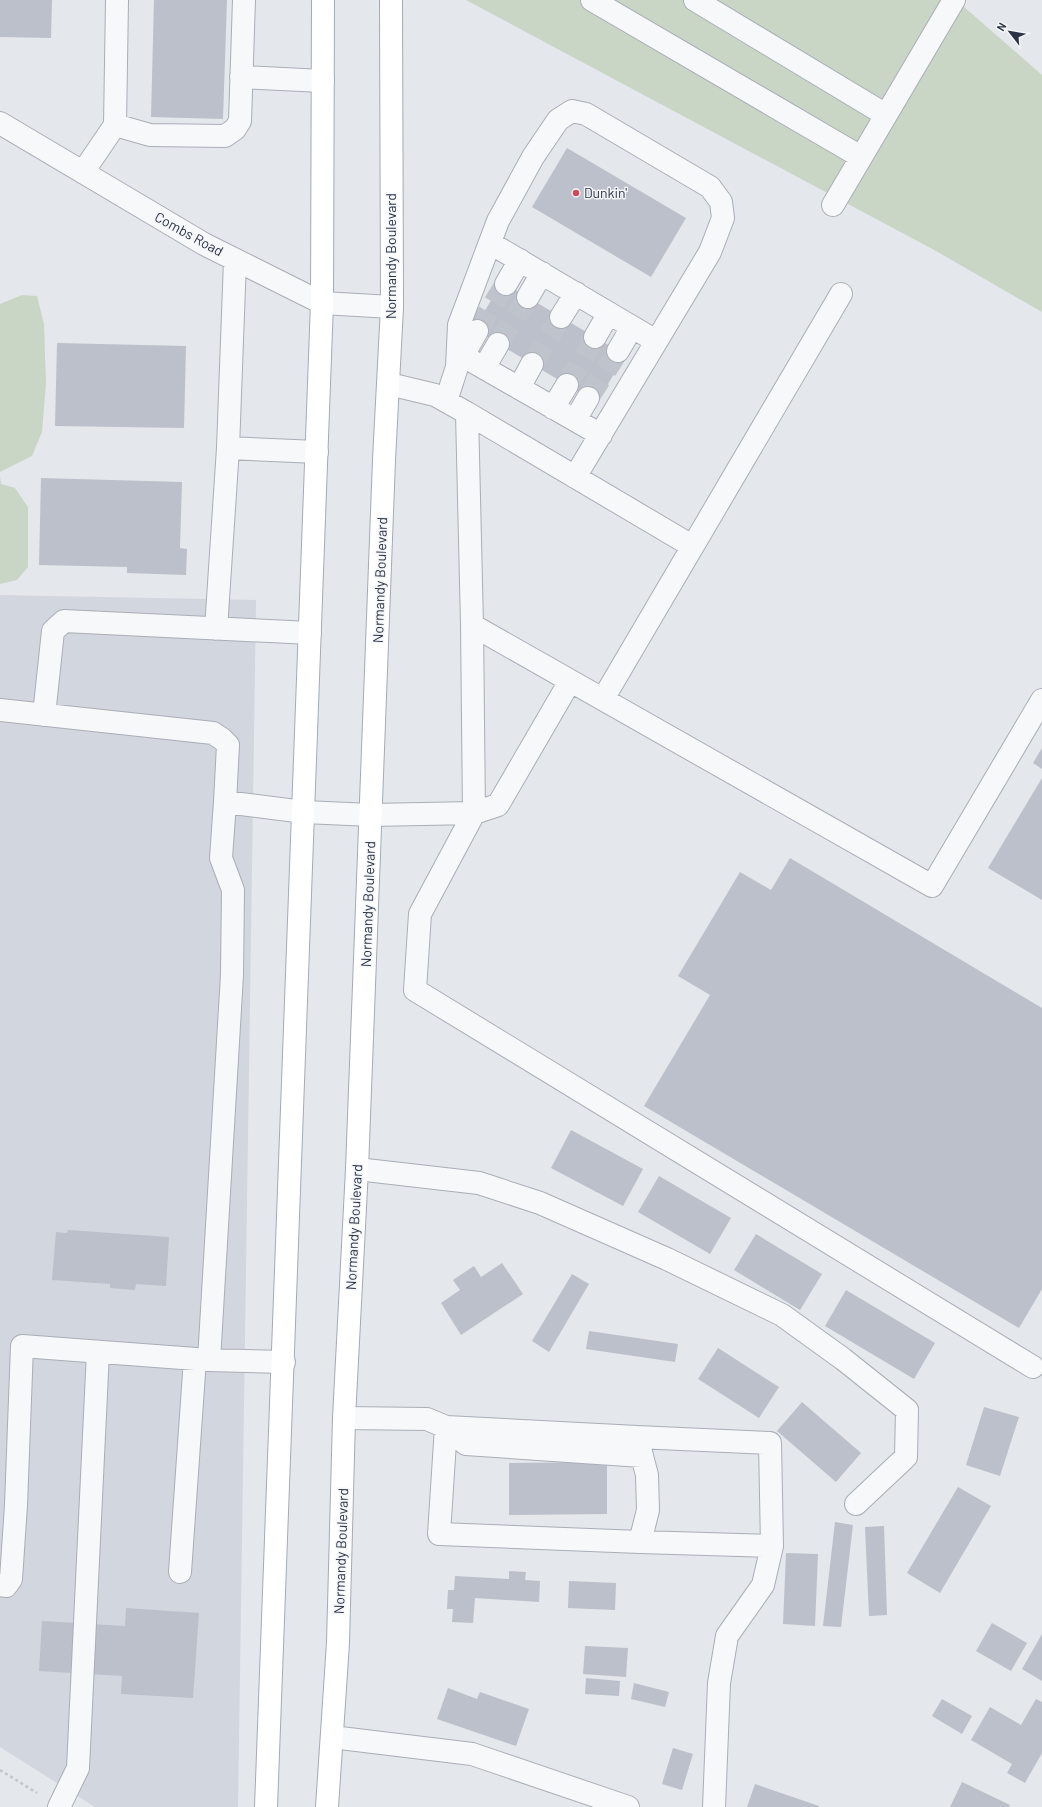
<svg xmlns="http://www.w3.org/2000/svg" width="1042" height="1807" viewBox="0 0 1042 1807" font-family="Barlow,sans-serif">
	<rect width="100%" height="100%" fill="#e4e7ec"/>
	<!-- built -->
	<path fill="#d2d6de" d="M0 595 256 600 238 1807H95L0 1747Z"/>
	<!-- green -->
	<path fill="#c9d6c5" d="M466 0H956L1042 75V312L936 251Z
		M22 295 37 296 44 324 46 383 42 432 32 456 0 472V304Z
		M0 476 1 484 15 488 28 507V567L17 580 0 584Z"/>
	<!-- building -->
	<path fill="#bbc0ca" d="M0 0H52L51 38 0 37Z
		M154 0H227L223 119 151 117Z
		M567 148 686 218 651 277 532 207Z
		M502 282 625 355 597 403 474 329Z
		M57 343 186 346 184 428 55 426Z
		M41 478 182 482 180 548 187 549 186 575 127 573V567L39 565Z
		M1042 748V769L1033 763Z
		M1042 778V900L988 868Z
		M790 858 1042 1008V1289L1019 1328 644 1106 710 995 678 976 740 872 771 890Z
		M571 1130 643 1169 623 1206 551 1168Z
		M659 1176 731 1218 710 1254 638 1212Z
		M68 1230 169 1237 166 1286 136 1284 135 1290 110 1288V1284L52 1280 56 1232 67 1233Z
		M756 1234 822 1274 800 1310 734 1270Z
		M502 1263 523 1294 461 1335 441 1303 460 1290 453 1280 474 1266 481 1277Z
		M572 1274 589 1284 549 1352 532 1341Z
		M846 1290 935 1343 914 1379 825 1326Z
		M589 1331 678 1344 675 1362 586 1349Z
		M718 1348 779 1387 759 1418 698 1379Z
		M802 1402 861 1453 836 1482 777 1431Z
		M984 1407 1019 1417 1000 1476 966 1465Z
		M607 1462V1514L509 1515V1463Z
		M958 1487 991 1506 940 1593 907 1573Z
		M835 1522 853 1525 841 1627 823 1626Z
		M884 1526 887 1615 869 1616 865 1527Z
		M786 1553 818 1554 815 1626 783 1624Z
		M509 1571 526 1572 525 1580 540 1581 539 1602 475 1598 473 1623 452 1622 453 1609H447L448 1590H454L455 1576 509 1579Z
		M569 1581 616 1583 615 1610 568 1608Z
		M126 1608 199 1613 193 1698 121 1694 122 1676 39 1671 42 1621 125 1626Z
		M992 1623 1027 1643 1011 1671 976 1651Z
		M1042 1634V1681L1022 1669Z
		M585 1646 628 1648 626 1677 583 1674Z
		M586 1678 620 1681 619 1696 585 1694Z
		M634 1683 669 1692 665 1707 631 1699Z
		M448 1688 477 1699 480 1692 529 1709 516 1746 437 1719Z
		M942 1699 972 1716 962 1734 932 1716Z
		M1036 1699 1042 1702V1753L1025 1783 1007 1773 1012 1764 971 1740 990 1707 1021 1725Z
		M673 1748 693 1754 682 1790 662 1784Z
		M962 1782 1010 1805 1009 1807H950Z
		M755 1784 819 1806V1807H747Z"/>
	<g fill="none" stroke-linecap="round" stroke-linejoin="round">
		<!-- minor-tunnel -->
		<path stroke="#bfc3cb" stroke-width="22" stroke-dasharray="22 11" stroke-linecap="butt" d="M477 331 506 284
			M498 344 528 297
			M532 364 561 317
			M567 385 595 337
			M588 398 618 351"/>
		<!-- minor casing -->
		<g stroke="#a9aeb7" stroke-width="24">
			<path id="minor" d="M592 0 861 157
				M695 0 886 115
				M241 77 323 81
				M0 123 204 244 322 303 392 307
				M115 125 150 135 225 136 235 129 240 121 244 0
				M83 172 115 125 117 0
				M833 205 954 0
				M490 243 656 341
				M506 284 520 260
				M528 297 542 273
				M561 317 576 293
				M595 337 609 313
				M618 351 632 327
				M458 353 601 435
				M463 356 477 331
				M484 368 498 344
				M519 388 532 364
				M446 401 457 367 459 325 498 221 533 157 558 120 572 111 586 114 710 187 721 202 723 218 710 252 575 477
				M553 408 567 385
				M467 413 692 546
				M575 420 588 398
				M228 448 235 260
				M472 625 932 886 1042 700
				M216 629 228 448 317 452
				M570 681 498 805 474 813 420 914 415 990 1033 1367
				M603 699 841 294
				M0 710 213 733 222 739 228 745 225 802
				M44 715 53 631 64 621 310 633
				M357 1169 479 1183 540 1203 667 1259 782 1315 843 1359 907 1410 906 1457 856 1504
				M209 1360 284 1362
				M344 1418 427 1419 446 1427 466 1444 642 1456
				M446 1427 637 1437 647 1475 648 1510 640 1542 439 1534Z
				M637 1437 770 1443 772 1546 763 1585 727 1636 719 1683 714 1807
				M640 1542 772 1546
				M180 1572 195 1359
				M0 1585 6 1586 11 1579 16 1505 22 1346 209 1360 232 975 233 890 221 858 225 802 304 812 371 815 474 813 472 625 467 413 435 395 389 384
				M332 1737 472 1754 628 1807
				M59 1807 78 1768 98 1352"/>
		</g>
		<!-- major casing -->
		<g stroke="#a3abb8" stroke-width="24">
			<path id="major" d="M266 1807 322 303 323 0
				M327 1807 338 1643 344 1418 357 1169 384 460 392 307 391 0"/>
		</g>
		<!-- path -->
		<path stroke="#c2c5cb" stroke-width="2.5" stroke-dasharray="3 3" stroke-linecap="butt" d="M0 1770 37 1793"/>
		<!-- minor -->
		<use href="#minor" stroke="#f7f8fa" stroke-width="22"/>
		<!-- major -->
		<use href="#major" stroke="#fff" stroke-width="22"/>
	</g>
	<!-- markers -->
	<circle fill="#d1495b" stroke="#f4f6f9" stroke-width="1.5" cx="576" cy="193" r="4"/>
	<g text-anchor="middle" stroke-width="3" stroke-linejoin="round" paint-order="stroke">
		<!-- poi labels -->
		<g font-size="14" fill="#2b3445" stroke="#f4f6f9" text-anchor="start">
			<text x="584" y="198">Dunkin'</text>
		</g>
		<!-- street labels -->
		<g font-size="14" fill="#2b3445" stroke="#f4f6f9">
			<text transform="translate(189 234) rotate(29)" y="5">Combs Road</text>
			<text transform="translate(391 256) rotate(-90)" y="5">Normandy Boulevard</text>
			<text transform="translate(380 580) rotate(-88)" y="5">Normandy Boulevard</text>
			<text transform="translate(368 904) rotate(-88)" y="5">Normandy Boulevard</text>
			<text transform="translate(354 1227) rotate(-87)" y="5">Normandy Boulevard</text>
			<text transform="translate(341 1551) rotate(-88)" y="5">Normandy Boulevard</text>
		</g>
	</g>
	<!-- north arrow -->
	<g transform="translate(1010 32) rotate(301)" stroke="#f4f6f9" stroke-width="3" paint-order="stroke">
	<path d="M0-3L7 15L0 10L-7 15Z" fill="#2b3445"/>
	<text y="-6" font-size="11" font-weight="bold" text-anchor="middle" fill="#2b3445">N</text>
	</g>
</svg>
